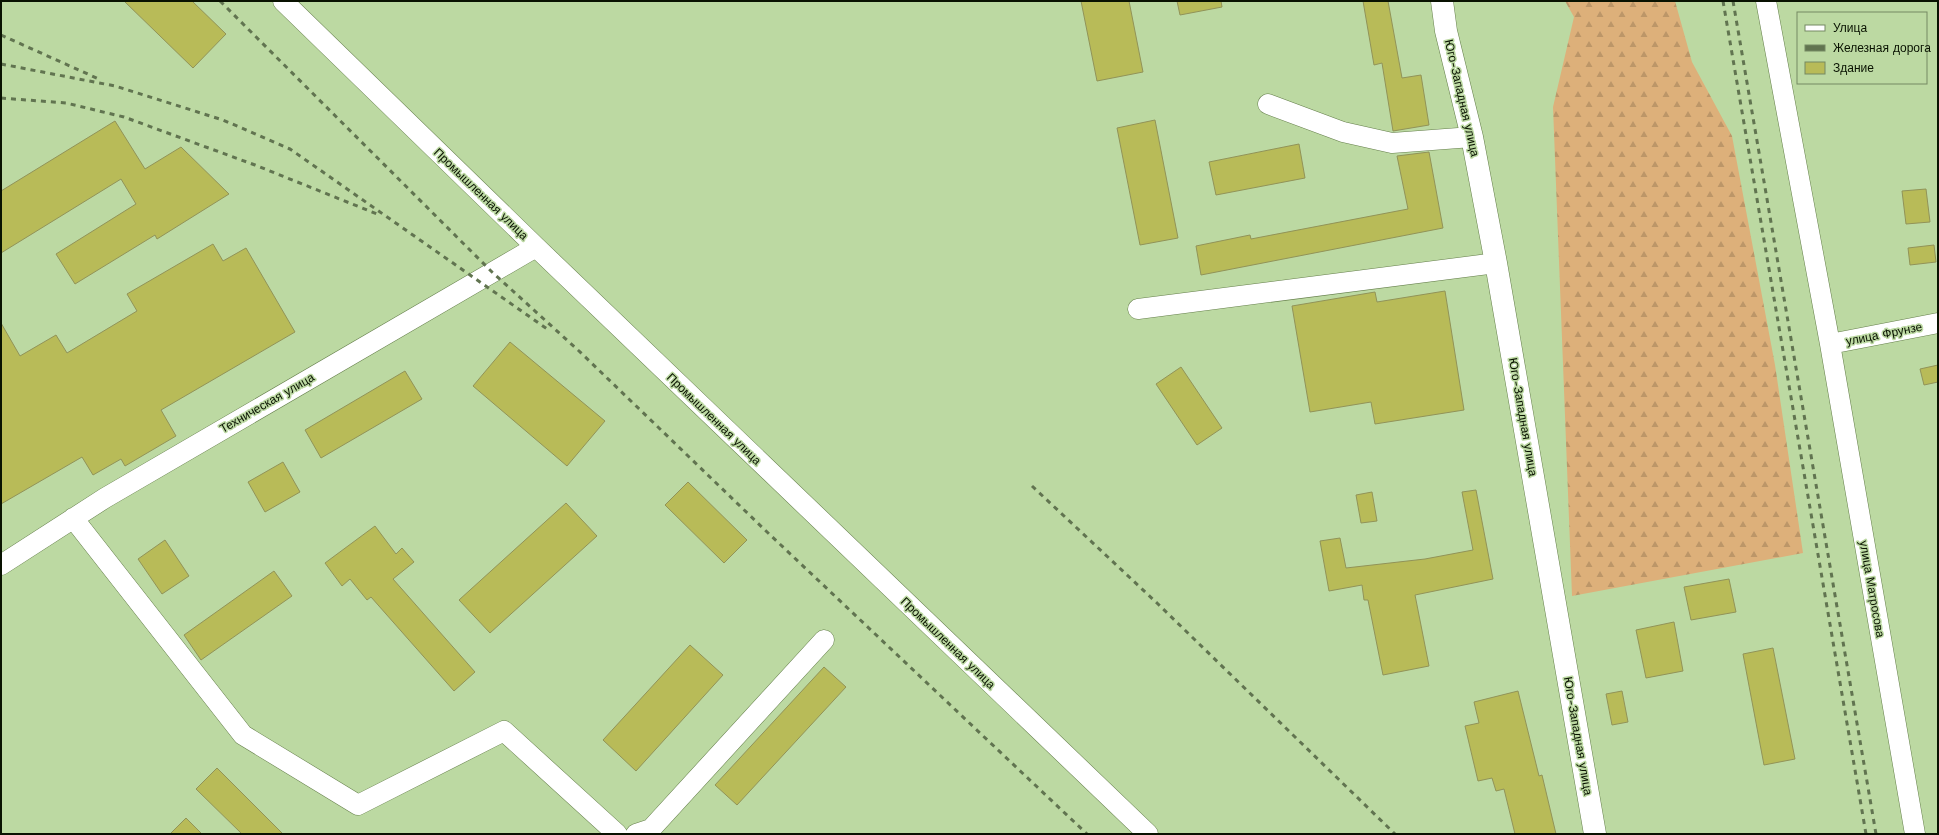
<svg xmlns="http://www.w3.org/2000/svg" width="1939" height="835" viewBox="0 0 1939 835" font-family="'Work Sans',sans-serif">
	<defs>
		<pattern id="forest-firs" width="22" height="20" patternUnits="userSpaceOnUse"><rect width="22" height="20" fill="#ddb07a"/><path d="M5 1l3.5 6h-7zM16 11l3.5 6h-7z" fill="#bc9668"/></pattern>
	</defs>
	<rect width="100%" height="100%" fill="#bcd9a2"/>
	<!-- forest -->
	<path fill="url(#forest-firs)" d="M1565 1H1675L1692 62 1732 136 1775 365 1803 553 1572 596 1553 107 1574 17Z"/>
	<!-- building -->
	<path fill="#b8bb58" stroke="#919358" d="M124 1H192L226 34 193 68Z
		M1081 1H1129L1143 72 1097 81Z
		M1177 1H1221L1222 7 1180 15Z
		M1363 1H1388L1402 78 1421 75 1429 125 1393 131 1382 63 1374 65Z
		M1155 120 1178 238 1140 245 1117 128Z
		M115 121 145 169 181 147 229 194 157 239 155 235 75 284 56 254 136 204 121 179 1 253V191Z
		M1299 144 1305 178 1216 195 1209 162Z
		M1429 152 1443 228 1201 275 1196 246 1250 235 1251 239 1408 209 1397 156Z
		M1926 189 1930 222 1906 224 1902 191Z
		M213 244 223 261 246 248 295 332 161 410 176 436 125 466 121 459 93 475 82 457 1 504V323L20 356 56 335 67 353 137 311 127 294Z
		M1934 245 1936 262 1910 265 1908 248Z
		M1445 291 1464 410 1375 424 1371 402 1310 412 1292 306 1375 292 1377 302Z
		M510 342 605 421 567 466 473 386Z
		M1938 365V382L1924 385 1920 369Z
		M1181 367 1222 428 1197 445 1156 384Z
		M405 371 422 399 321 458 305 430Z
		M283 462 300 492 265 512 248 482Z
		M688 482 747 540 724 563 665 505Z
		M1476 490 1493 579 1415 595 1429 666 1383 675 1368 600H1364L1362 585 1329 591 1320 541 1340 538 1346 568 1425 559 1473 550 1462 492Z
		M1372 492 1377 521 1361 523 1356 495Z
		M566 503 597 536 490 633 459 600Z
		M375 526 396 554 402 548 414 562 393 579 475 672 454 691 371 597 367 600 350 579 342 586 325 563Z
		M165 540 189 576 162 594 138 559Z
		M274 571 292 596 201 660 184 635Z
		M1729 579 1736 612 1691 620 1684 587Z
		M1674 622 1683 671 1646 678 1636 630Z
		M690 645 723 675 636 771 603 740Z
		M1773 648 1795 759 1764 765 1743 654Z
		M824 667 846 687 737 805 715 785Z
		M1518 691 1539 776 1542 775 1556 834H1515L1504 789 1496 791 1492 778 1478 781 1465 726 1479 723 1474 702Z
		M1622 691 1628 722 1612 725 1606 694Z
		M217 768 283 834H242L196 789Z
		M186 818 202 834H170Z"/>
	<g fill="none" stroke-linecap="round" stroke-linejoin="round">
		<!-- minor casing -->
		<g stroke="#657f4b" stroke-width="21">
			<path id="minor" d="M283 1 536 247 1148 834
				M1766 1 1830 344 1915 834
				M1268 104 1343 132 1392 143 1472 137
				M1138 309 1496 263
				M1830 344 1938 323
				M73 518 243 735 358 805 504 731 617 834
				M1 565 105 498 536 247
				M636 834 651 829 824 640"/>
		</g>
		<!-- major casing -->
		<g stroke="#657f4b" stroke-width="23">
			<path id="major" d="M1442 1 1446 31 1472 137 1496 263 1595 834"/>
		</g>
		<!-- minor -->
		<use href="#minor" stroke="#fff" stroke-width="20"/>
		<!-- major -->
		<use href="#major" stroke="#fff" stroke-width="22"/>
		<!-- rail -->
		<path stroke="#617450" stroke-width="3" stroke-dasharray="5 5" stroke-linecap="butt" d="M220 1 492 272 579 351 766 531 1087 834
			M1723 1 1866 834
			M1733 1 1876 834
			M1 35 101 80
			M1 64 115 86 223 120 290 149 550 331
			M1 98 66 103 124 117 255 165 377 214
			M1032 486 1158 604 1395 834"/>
	</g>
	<g text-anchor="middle" stroke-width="3" stroke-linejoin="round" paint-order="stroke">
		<!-- street labels -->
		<g font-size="12" fill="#091201" stroke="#bcd9a2">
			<text transform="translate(1462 98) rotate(77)" y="4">Юго-Западная улица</text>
			<text transform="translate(481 194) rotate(44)" y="4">Промышленная улица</text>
			<text transform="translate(1884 334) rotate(-11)" y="4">улица Фрунзе</text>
			<text transform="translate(267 403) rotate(-30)" y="4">Техническая улица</text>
			<text transform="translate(1523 417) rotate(80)" y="4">Юго-Западная улица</text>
			<text transform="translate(714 419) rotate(44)" y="4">Промышленная улица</text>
			<text transform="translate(1872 589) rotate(80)" y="4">улица Матросова</text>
			<text transform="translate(948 643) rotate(44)" y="4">Промышленная улица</text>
			<text transform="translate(1578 736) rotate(80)" y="4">Юго-Западная улица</text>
		</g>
	</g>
	<!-- border -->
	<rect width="1939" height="835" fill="none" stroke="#091201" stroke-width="4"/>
	<!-- legend -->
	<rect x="1797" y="12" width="130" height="72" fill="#bcd9a2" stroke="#748962"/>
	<rect x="1805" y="25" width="20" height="6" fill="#ffffff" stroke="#748962"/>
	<text x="1833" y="32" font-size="12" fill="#091201">Улица</text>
	<rect x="1805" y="45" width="20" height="6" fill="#617450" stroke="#748962"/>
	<text x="1833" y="52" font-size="12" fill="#091201">Железная дорога</text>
	<rect x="1805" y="62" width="20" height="12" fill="#b8bb58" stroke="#748962"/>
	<text x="1833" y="72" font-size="12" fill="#091201">Здание</text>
</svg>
